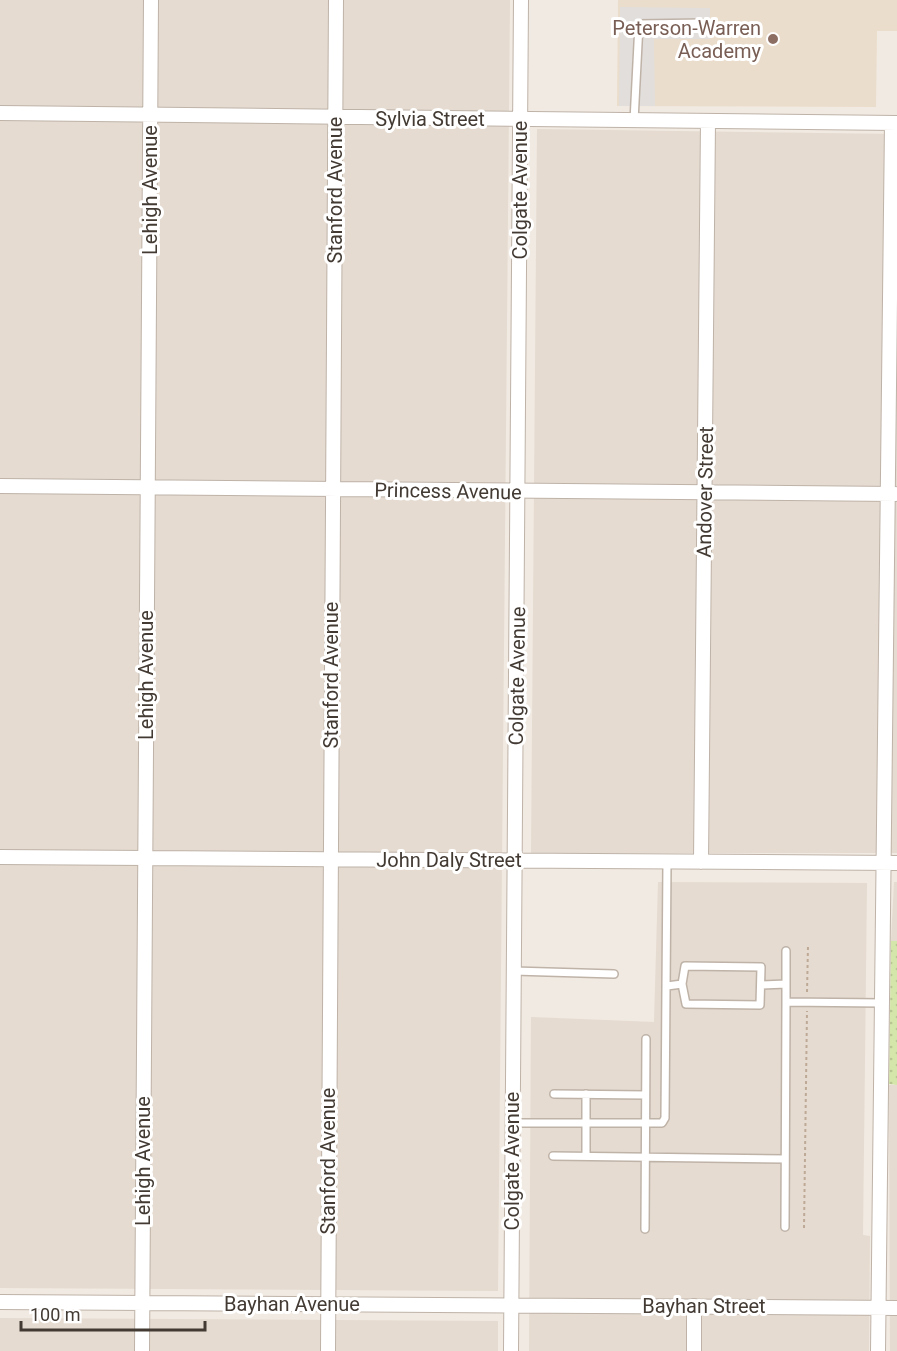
<svg xmlns="http://www.w3.org/2000/svg" width="897" height="1351" viewBox="0 0 897 1351" font-family="Roboto,sans-serif">
	<defs>
		<pattern id="grass-dots" width="8" height="8" patternUnits="userSpaceOnUse" patternTransform="scale(1.5)"><rect width="8" height="8" fill="#d5e6aa"/><path d="M2 2h.1M6 6h.1" fill="none" stroke="#b8c693" stroke-width="1.8" stroke-linecap="round"/></pattern>
	</defs>
	<rect width="100%" height="100%" fill="#f1eae2"/>
	<!-- residential -->
	<path fill="#e5dbd0" d="M0 0H510L498 1291 0 1288Z
		M537 129 897 134V853H531Z
		M658 882 867 883 863 1235 870 1236 869 1351H529L531 1017 654 1022Z
		M894 882H897V941H891Z
		M889 1085H897V1351H890Z
		M0 1318 498 1321V1351H0Z"/>
	<!-- education -->
	<path fill="#ebddcb" d="M618 0H897V31H877L876 107 617 106Z"/>
	<!-- grass -->
	<path fill="url(#grass-dots)" d="M891 941H897V1085L889 1084Z"/>
	<!-- parking -->
	<path fill="#e1dedb" d="M620 7 710 8V39H654L655 106H619Z"/>
	<g fill="none" stroke-linecap="round" stroke-linejoin="round">
		<!-- service casing -->
		<g stroke="#bfb3a8" stroke-width="10">
			<path id="service" d="M634 121 639 24 704 23
				M514 971 614 974
				M786 984V951
				M761 985 786 984V1002
				M667 986 682 984 685 966 761 967 760 1005 686 1004 682 984
				M554 1094 645 1095
				M586 1094V1156
				M513 1123H662L665 1118 667 862
				M553 1156 785 1159
				M785 1227 786 1002 882 1003
				M645 1229 646 1039"/>
		</g>
		<!-- minor casing -->
		<g stroke="#bfb3a8" stroke-width="16">
			<path id="minor" d="M0 113 897 123
				M0 486 895 494
				M0 857 897 863
				M701 862 708 121
				M0 1302 897 1308
				M142 1351 151 0
				M328 1351 336 0
				M511 1351 521 0
				M694 1351V1306
				M878 1351 892 123"/>
		</g>
		<!-- path -->
		<path stroke="#bea996" stroke-width="2" stroke-dasharray="3 3" stroke-linecap="butt" d="M807 992 808 946
			M804 1228 807 1011"/>
		<!-- service -->
		<use href="#service" stroke="#fff" stroke-width="7"/>
		<!-- minor -->
		<use href="#minor" stroke="#fff" stroke-width="14"/>
	</g>
	<!-- markers -->
	<circle fill="#8d6e63" stroke="#fff" stroke-width="2" cx="773" cy="39" r="6"/>
	<g text-anchor="middle" stroke-width="6" stroke-linejoin="round" paint-order="stroke">
		<!-- education labels -->
		<g font-size="20" fill="#785e54" stroke="#fff" text-anchor="end">
			<text x="761" y="35">Peterson-Warren<tspan x="761" dy="23">Academy</tspan></text>
		</g>
		<!-- street labels -->
		<g font-size="20" fill="#423a33" stroke="#fff">
			<text x="430" y="126">Sylvia Street</text>
			<text transform="translate(150 190) rotate(-90)" y="7">Lehigh Avenue</text>
			<text transform="translate(335 190) rotate(-90)" y="7">Stanford Avenue</text>
			<text transform="translate(520 190) rotate(-90)" y="7">Colgate Avenue</text>
			<text transform="translate(448 491) rotate(1)" y="7">Princess Avenue</text>
			<text transform="translate(705 492) rotate(-89)" y="7">Andover Street</text>
			<text transform="translate(146 675) rotate(-90)" y="7">Lehigh Avenue</text>
			<text transform="translate(331 675) rotate(-90)" y="7">Stanford Avenue</text>
			<text transform="translate(517 676) rotate(-89)" y="7">Colgate Avenue</text>
			<text x="449" y="867">John Daly Street</text>
			<text transform="translate(143 1161) rotate(-90)" y="7">Lehigh Avenue</text>
			<text transform="translate(328 1161) rotate(-90)" y="7">Stanford Avenue</text>
			<text transform="translate(512 1161) rotate(-90)" y="7">Colgate Avenue</text>
			<text x="292" y="1311">Bayhan Avenue</text>
			<text x="704" y="1313">Bayhan Street</text>
		</g>
	</g>
	<!-- scale -->
	<path d="M21 1321v9h184v-9" fill="none" stroke="#423a33" stroke-width="3"/>
	<text x="30" y="1321" font-size="18" fill="#423a33" stroke="#ffffff" stroke-width="4.5" paint-order="stroke">100 m</text>
</svg>
